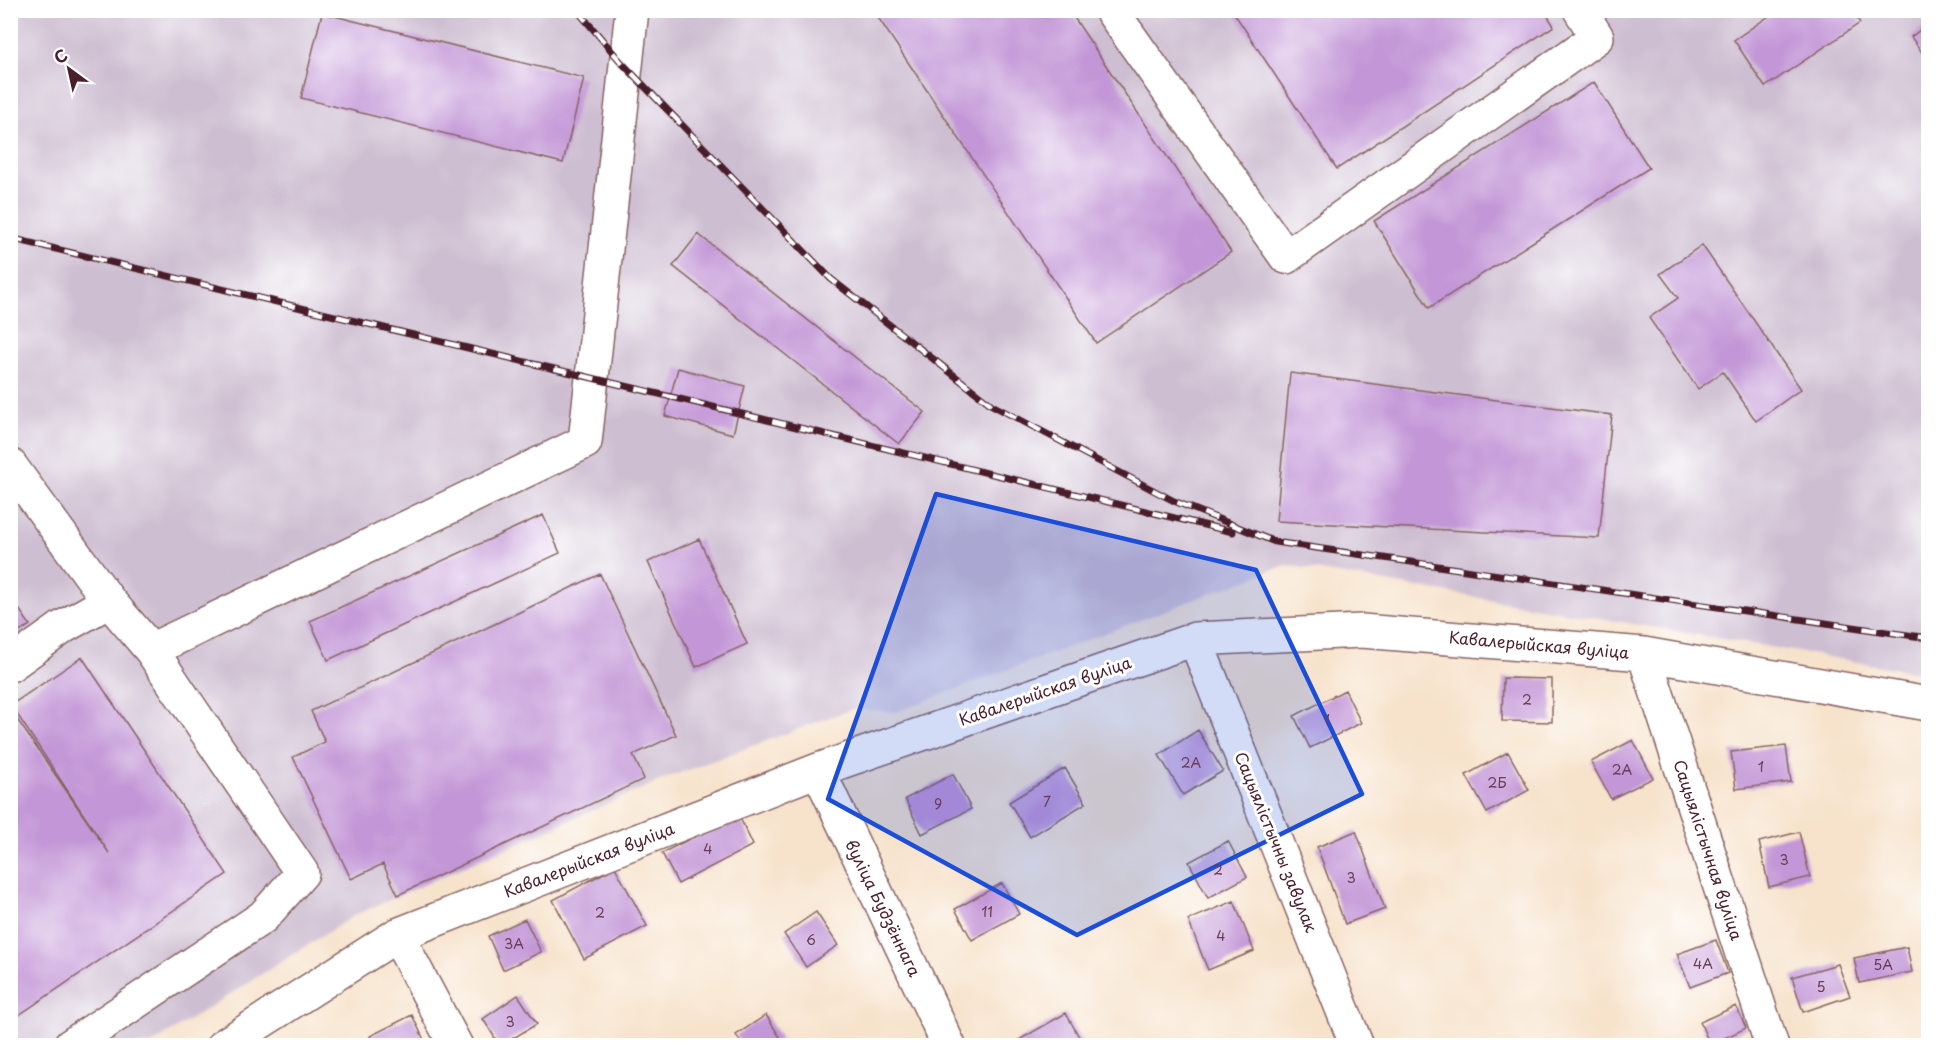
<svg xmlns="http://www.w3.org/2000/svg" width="1939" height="1056" viewBox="0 0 1939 1056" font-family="'Playpen Sans',sans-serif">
	<rect width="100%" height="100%" fill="#fff"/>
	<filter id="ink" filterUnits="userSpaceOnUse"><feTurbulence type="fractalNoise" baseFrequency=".0167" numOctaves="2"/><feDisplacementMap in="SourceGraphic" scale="12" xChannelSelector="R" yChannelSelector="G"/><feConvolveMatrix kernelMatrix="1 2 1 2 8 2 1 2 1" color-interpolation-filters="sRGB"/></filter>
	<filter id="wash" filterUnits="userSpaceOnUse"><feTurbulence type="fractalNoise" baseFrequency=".008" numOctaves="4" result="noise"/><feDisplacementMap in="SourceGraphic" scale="24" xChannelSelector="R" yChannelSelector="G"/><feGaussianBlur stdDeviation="1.35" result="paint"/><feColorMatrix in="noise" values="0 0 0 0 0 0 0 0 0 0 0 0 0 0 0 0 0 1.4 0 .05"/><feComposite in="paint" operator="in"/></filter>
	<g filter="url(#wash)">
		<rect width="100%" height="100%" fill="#f7e3cc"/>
		<!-- industrial -->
		<path fill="#cebed1" d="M10 11H1928V674L1286 565 896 712 852 709 666 778 355 915 150 1045H11Z"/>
		<g id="blocks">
			<!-- building -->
			<path fill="#c397d7" d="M873 10H1069L1231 252 1096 343Z
				M1232 10H1544L1554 26 1337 169Z
				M1778 10H1852L1860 23 1765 87 1734 40Z
				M322 13 584 78 563 163 301 98Z
				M1928 24V61L1911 37Z
				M1594 82 1649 168 1429 308 1374 221Z
				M698 234 925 412 899 444 673 266Z
				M1702 245 1801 389 1756 421 1723 372 1698 389 1649 318 1678 298 1660 274Z
				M678 368 745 386 733 434 665 416Z
				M1290 373 1612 415 1599 538 1276 521Z
				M543 515 560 553 328 660 310 621Z
				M699 539 747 644 696 667 648 562Z
				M600 574 676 735 633 755 644 779 398 895 383 864 351 879 293 757 325 742 311 711Z
				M10 596 30 625 10 638Z
				M82 657 227 874 10 1021V709L109 853 11 705Z
				M1503 678 1552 679V722L1502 721Z
				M1345 690 1361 723 1310 748 1294 716Z
				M1198 730 1223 771 1183 795 1159 755Z
				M1633 740 1653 778 1611 799 1591 762Z
				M1786 746 1791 782 1736 789 1731 752Z
				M1508 752 1529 790 1487 813 1466 775Z
				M1065 768 1086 803 1030 837 1009 802Z
				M953 774 971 809 922 834 905 799Z
				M738 814 753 845 678 884 662 853Z
				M1356 831 1385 909 1345 924 1317 847Z
				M1799 832 1810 877 1769 887 1759 842Z
				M1228 841 1247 877 1208 898 1189 862Z
				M615 867 647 926 584 959 553 900Z
				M1002 883 1019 914 972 940 955 909Z
				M1234 901 1254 951 1208 970 1188 920Z
				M816 912 838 945 806 967 784 934Z
				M525 919 541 952 503 970 488 936Z
				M1716 940 1728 973 1690 987 1677 954Z
				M1907 947 1912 972 1859 983 1854 958Z
				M1838 964 1850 996 1803 1012 1792 977Z
				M518 995 537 1024 500 1046 483 1019Z
				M1736 1006 1746 1028 1710 1045 1700 1022Z
				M1066 1013 1084 1046H1020L1017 1041Z
				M412 1015 427 1046H375L370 1036Z
				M766 1015 781 1039 771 1046H743L736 1035Z"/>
		</g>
	</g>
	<g filter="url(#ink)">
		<use href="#blocks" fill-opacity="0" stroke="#876463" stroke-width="1.5"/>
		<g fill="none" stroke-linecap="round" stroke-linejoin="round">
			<!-- minor casing -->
			<g stroke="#876463" stroke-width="36">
				<path id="minor" d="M1111 10 1286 257 1597 37 1580 10
					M10 465 109 601 63 627 10 665
					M109 601 151 650
					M1195 639 1357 1046
					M1644 654 1772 1046
					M818 770 949 1046
					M397 935 456 1046
					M70 1046 263 917 302 873 151 650 585 442 632 10
					M223 1046 397 935 818 770 1195 639 1362 631 1644 654 1928 704"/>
			</g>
			<!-- minor -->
			<use href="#minor" stroke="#fff" stroke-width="33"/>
			<!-- rail casing -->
			<g stroke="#4a1f2b" stroke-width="7">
				<path id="rail" d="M577 10 621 62 831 279 992 405 1174 501 1275 542 1928 638
					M10 238 1233 532"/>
			</g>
			<!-- rail -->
			<use href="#rail" stroke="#fff" stroke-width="4.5" stroke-dasharray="14" stroke-linecap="butt"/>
		</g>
	</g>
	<!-- marked area -->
	<path fill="#1d4ed8" fill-opacity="0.2" stroke="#1d4ed8" stroke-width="4.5" stroke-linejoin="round" d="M936 494 1256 570 1362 794 1077 935 828 799Z"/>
	<g text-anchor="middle" stroke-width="6" stroke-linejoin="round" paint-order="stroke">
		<!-- number labels -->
		<g font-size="14" fill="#683d56">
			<text x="1527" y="705">2</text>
			<text x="1327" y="725">1</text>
			<text x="1191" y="768">2А</text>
			<text x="1761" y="772">1</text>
			<text x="1622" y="775">2А</text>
			<text x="1497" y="788">2Б</text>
			<text x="1047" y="807">7</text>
			<text x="938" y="809">9</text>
			<text x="708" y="854">4</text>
			<text x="1784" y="865">3</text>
			<text x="1218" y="875">2</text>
			<text x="1351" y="883">3</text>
			<text x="987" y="917">11</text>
			<text x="600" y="918">2</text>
			<text x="1221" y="941">4</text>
			<text x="811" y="945">6</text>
			<text x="514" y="949">3А</text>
			<text x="1703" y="969">4А</text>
			<text x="1883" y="970">5А</text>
			<text x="1821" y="992">5</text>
			<text x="510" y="1027">3</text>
		</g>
		<!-- street labels -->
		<g font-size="16" fill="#4a1f2b" stroke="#fff">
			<text transform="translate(1539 645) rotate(5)" y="6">Кавалерыйская вуліца</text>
			<text transform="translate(1045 691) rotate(-19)" y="6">Кавалерыйская вуліца</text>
			<text transform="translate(1276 842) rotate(68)" y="6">Сацыялістычны завулак</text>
			<text transform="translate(1708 850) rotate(72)" y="6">Сацыялістычная вуліца</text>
			<text transform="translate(589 860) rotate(-21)" y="6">Кавалерыйская вуліца</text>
			<text transform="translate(883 908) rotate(64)" y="6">вуліца Будзённага</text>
		</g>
	</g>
	<!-- margin -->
	<rect width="1939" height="1056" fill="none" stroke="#fff" stroke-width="36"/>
	<!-- north arrow -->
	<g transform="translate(69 69) rotate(327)" stroke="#ffffff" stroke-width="4.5" paint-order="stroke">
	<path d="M0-4.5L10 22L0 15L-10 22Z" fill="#4a1f2b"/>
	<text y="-9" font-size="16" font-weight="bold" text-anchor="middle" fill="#4a1f2b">С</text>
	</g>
</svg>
